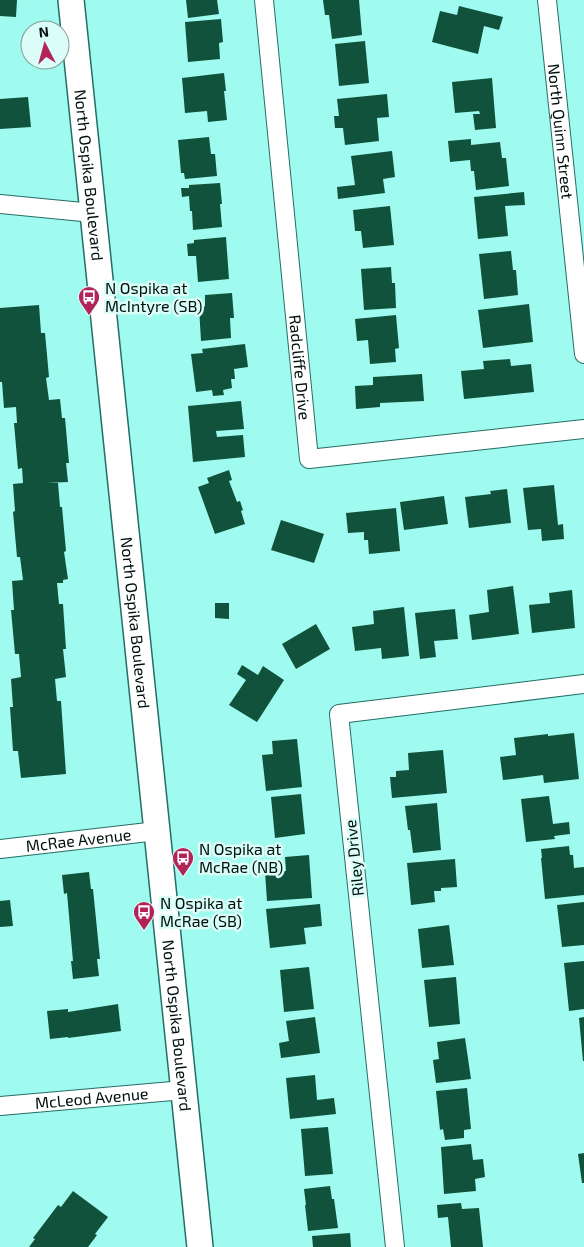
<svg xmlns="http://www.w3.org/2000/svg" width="584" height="1247" viewBox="0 0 584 1247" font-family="'Exo 2',sans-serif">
	<rect width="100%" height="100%" fill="#9ffbef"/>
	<!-- building -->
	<path fill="#10523b" d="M0 0H17L16 17 0 16Z
		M186 0H217L219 14 188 18Z
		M323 0H359L362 35 332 39 329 15H325Z
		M459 6 503 17 499 30 484 26 478 54 432 42 440 11 457 15Z
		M221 19 223 42 219 43 220 59 188 62 185 22Z
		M365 41 369 83 339 86 335 44Z
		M224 73 226 91H224L227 120 208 122 207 111 185 113 182 78Z
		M492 78 496 128 475 130 473 114H480L479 111 455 113 452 82Z
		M387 94 389 117 377 118 379 141 345 145 343 128H335L334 116H339L337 99Z
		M28 97 31 127 0 129V99Z
		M209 137 211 154H215L217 176 185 179 184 173H181L178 140Z
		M471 139V145L500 142 502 158H506L509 186 476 190 474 171H471L470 160 450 162 448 141Z
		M392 151 395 177 383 179 385 193 338 199 337 187 355 185 351 156Z
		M220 183 222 204H220L222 227 193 230 192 211H190L189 196 182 197 181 188H189V185Z
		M524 192 525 205 505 206 508 236 478 239 474 197Z
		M390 206 394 245 363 248 361 231H355L353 210Z
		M226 237 229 279 198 282 196 256H188L187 244 194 243V240Z
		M511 251 513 270H516L518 295 484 299 479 254Z
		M391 267 392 283H395L396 308 364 310 361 269Z
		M232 293 234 318H230L231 338 201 341 199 307 205 306V295Z
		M529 304 533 342 483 348 478 310Z
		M39 305 41 333H45L49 377 46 378 49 400 60 399 62 418H65L69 463H66L68 482 46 483H58L60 507H62L66 551 64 552 68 579 63 580V583H57L59 604H63L66 649H63L66 677 55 679 57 701H61L66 774 21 778 18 751H13L10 707H13L11 679 21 677 19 654H15L11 610H14L12 581 23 580 20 557H17L13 512 15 511 13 484 23 483 22 468 18 469 14 423H17L16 407 4 408 2 382H0V308Z
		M396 315 399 348 395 349 396 362 370 364 368 340 357 341 355 319Z
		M245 344 248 367 234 369 235 379H231L232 388 223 390 224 395 213 396 212 390 196 392 191 354 203 353 202 349Z
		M510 359 511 366 531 364 534 392 464 399 461 371 484 369 483 361Z
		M422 374 424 401 380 403V407L356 409 355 386 373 385V377Z
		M241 401 244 429 216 431 217 437 243 435 245 457 193 462 188 406Z
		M229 470 232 480 229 481 237 502 240 501 243 510 241 511 245 524 215 534 198 487 209 483 207 478Z
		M554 485 558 525 563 524 564 539 542 541 541 529 528 530 523 488Z
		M507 489 511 523 469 528 465 497 491 494 490 491Z
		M444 496 448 524 404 530 400 502Z
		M396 508 400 551 369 554 368 540H364V532L348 533 346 513Z
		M281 520 324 534 314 563 271 550Z
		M513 586 519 634 472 640 469 615 489 612 487 590Z
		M572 590 575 628 532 633 529 605 550 603 549 593Z
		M215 603H229V619L215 618Z
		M404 607 409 656 382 659 381 648 355 651 352 627 374 624 373 611Z
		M455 609 458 639 434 641 436 657 420 659 415 613Z
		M316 624 330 649 296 669 282 644Z
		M242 665 258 675 263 666 284 680 257 722 229 705 246 680 237 674Z
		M574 733 579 779 544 783 543 775 503 780 500 757 516 755 514 738 548 734V736Z
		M297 739 302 787 266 791 262 755 273 754 272 741Z
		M443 750 447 793 392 798 390 777H396V771L409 770 408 753Z
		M301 794 305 834 275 838 271 797Z
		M549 796 553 824 569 822 570 834 554 836 555 839 526 842 521 799Z
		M437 803 441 850 413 853 410 830H408L405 806Z
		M569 846 570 855H573L574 868 584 867V895L545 899 541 858H542L541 849Z
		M309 855 312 898 267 901 265 872 286 871 285 857Z
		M455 859 457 887 441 888V891H434L435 902 411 905 407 863Z
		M89 872 91 889H93L100 959H97L99 976 73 979 71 961H73L67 893 64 894 62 875Z
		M10 900 13 926 0 927V901Z
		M584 902V945L562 947 557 905Z
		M320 904 322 926 304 928 306 944 270 948 266 909Z
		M449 925 454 965 422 968 418 929Z
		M584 961V1009L569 1011 564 963Z
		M309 967 314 1009 284 1012 280 970Z
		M456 977 460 1024 429 1027 424 980Z
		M118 1004 121 1031 68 1038V1037L50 1039 47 1011 68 1009V1012Z
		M315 1017 320 1053 281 1058 279 1043 289 1041 286 1021Z
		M584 1017V1061H583L579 1018Z
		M465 1038 471 1079 436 1083 433 1060 439 1059 437 1042Z
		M315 1075 317 1100 334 1098 336 1114 290 1119 286 1078Z
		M467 1088 471 1129 464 1130V1138L445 1140 443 1129 440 1130 436 1091Z
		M328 1127 333 1174 305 1176 301 1129Z
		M471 1144 473 1160 483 1159 485 1177 475 1179 476 1191 444 1194 441 1147Z
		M584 1153V1183H582L578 1154Z
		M330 1186 332 1199H334L338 1228 308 1231 305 1205H306L304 1189Z
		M73 1191 108 1217 95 1234 97 1235 88 1247H29L35 1239 33 1238 58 1205 61 1207Z
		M461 1203 462 1209 479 1208 483 1247H451L448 1217 438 1218 437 1205Z
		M350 1233 351 1247H313L312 1236Z"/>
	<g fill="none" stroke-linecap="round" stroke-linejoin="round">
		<!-- street casing -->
		<g stroke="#256d65" stroke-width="20">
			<g id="street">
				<path id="s1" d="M264 0 309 459 584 429"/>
				<path id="s2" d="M547 0 584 354"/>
				<path d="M0 204 93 213"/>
				<path id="s3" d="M0 849 157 831"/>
				<path id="s4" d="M0 1106 184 1090"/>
				<path d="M395 1247 339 714 584 684"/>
			</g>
		</g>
		<!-- secondary casing -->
		<g stroke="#256d65" stroke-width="28">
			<g id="secondary">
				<path id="s5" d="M71 0 200 1247"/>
			</g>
		</g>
		<!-- street -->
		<use href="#street" stroke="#fff" stroke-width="18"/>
		<!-- secondary -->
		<use href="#secondary" stroke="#fff" stroke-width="25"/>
	</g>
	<!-- icons -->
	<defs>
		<g id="bus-pin" transform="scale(1.125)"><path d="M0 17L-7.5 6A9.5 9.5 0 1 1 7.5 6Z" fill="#b22357" stroke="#dbfdf7"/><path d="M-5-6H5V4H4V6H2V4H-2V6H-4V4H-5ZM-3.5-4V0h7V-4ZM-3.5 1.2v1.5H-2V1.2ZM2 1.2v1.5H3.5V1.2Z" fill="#fff"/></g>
	</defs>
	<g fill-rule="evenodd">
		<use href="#bus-pin" x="89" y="297"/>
		<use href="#bus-pin" x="183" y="858"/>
		<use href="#bus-pin" x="144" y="912"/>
	</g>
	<g text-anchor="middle" stroke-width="5" stroke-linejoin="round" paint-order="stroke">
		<!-- street labels -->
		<g font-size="16" fill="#000f0d" stroke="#dbfdf7">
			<text dy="6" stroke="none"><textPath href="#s2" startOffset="132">North Quinn Street</textPath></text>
			<text dy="6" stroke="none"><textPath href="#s5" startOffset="176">North Ospika Boulevard</textPath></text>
			<text dy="6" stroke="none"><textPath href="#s1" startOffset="369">Radcliffe Drive</textPath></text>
			<text dy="6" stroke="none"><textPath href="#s5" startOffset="626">North Ospika Boulevard</textPath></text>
			<text dy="6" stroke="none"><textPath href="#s3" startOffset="79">McRae Avenue</textPath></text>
			<text transform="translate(354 858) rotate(-96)" y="6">Riley Drive</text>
			<text dy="6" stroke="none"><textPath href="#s5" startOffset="1031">North Ospika Boulevard</textPath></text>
			<text dy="6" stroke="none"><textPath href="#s4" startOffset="92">McLeod Avenue</textPath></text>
		</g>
		<!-- poi labels -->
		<g font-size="16" fill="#000f0d" stroke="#dbfdf7" text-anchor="start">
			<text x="105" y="294">N Ospika at<tspan x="105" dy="18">McIntyre (SB)</tspan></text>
			<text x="199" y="855">N Ospika at<tspan x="199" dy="18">McRae (NB)</tspan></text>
			<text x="160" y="909">N Ospika at<tspan x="160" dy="18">McRae (SB)</tspan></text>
		</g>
	</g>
	<!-- north arrow -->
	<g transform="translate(45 45) rotate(354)"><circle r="24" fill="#dbfdf7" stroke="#839e99"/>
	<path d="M0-4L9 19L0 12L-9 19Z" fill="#b22357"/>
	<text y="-8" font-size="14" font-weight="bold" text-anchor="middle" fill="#000f0d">N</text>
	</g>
</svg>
